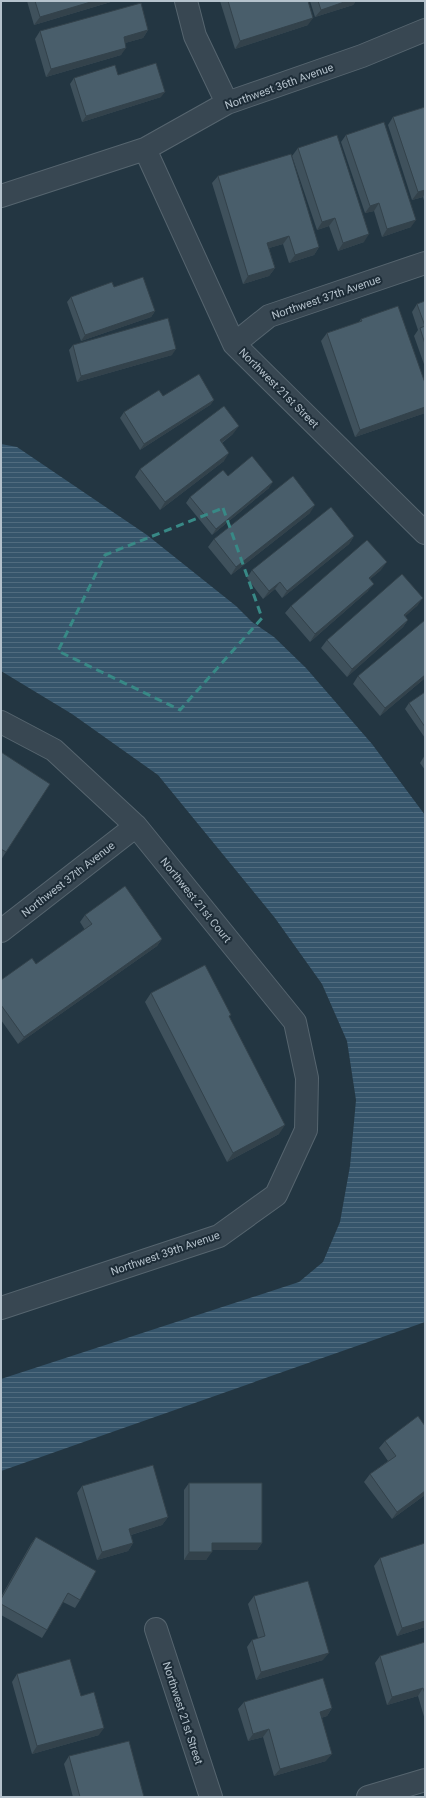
<svg xmlns="http://www.w3.org/2000/svg" width="426" height="1798" viewBox="0 0 426 1798" font-family="Roboto,sans-serif">
	<defs>
		<pattern id="water-rules" width="6" height="5" patternUnits="userSpaceOnUse"><rect width="6" height="5" fill="#36556b"/><path d="M0 2.5h6" fill="none" stroke="#516c7f"/></pattern>
	</defs>
	<rect width="100%" height="100%" fill="#233642"/>
	<!-- water -->
	<path fill="url(#water-rules)" d="M1 444 17 447 147 535 236 606 252 622 274 637 306 668 372 744 425 815V1322L1 1471V1379L299 1282 323 1262 340 1222 350 1166 356 1100 347 1041 322 984 275 918 158 775 72 714 1 671Z"/>
	<g fill="none" stroke-linecap="round" stroke-linejoin="round">
		<!-- minor casing -->
		<g stroke="#56656f" stroke-width="24">
			<path id="minor" d="M186 1 195 36 227 103
				M145 149 234 344 425 533
				M1 196 145 149 227 103 362 56 425 30
				M234 344 269 316 425 263
				M1 722 54 750 136 826 295 1022 307 1078 306 1130 276 1195 219 1236 1 1308
				M1 931 136 826
				M156 1629 211 1797
				M368 1797 425 1780"/>
		</g>
		<!-- minor -->
		<use href="#minor" stroke="#384752" stroke-width="22"/>
	</g>
	<!-- wall -->
	<path fill="#3f515c" d="M27 1H114L34 25Z
		M220 1H308V25L235 49Z
		M310 1H356L353 5 315 17Z
		M148 30 143 38 125 43 121 55 46 77 35 39 40 31Z
		M118 75 161 97 82 122 70 84 74 78Z
		M425 107V204L423 197 412 200 388 125 393 117Z
		M346 135 411 227 382 237 374 211 365 213 341 142Z
		M298 148 364 242 338 251 329 226 317 230 292 156Z
		M218 176 319 247 314 255 289 263 283 244 269 248 275 268 269 276 243 284 212 183Z
		M114 287 155 311 151 317 81 341 67 302 71 297Z
		M425 301V367L414 336 418 330 412 312 417 304Z
		M361 319 425 383V413L355 437 321 341 327 333 359 322Z
		M73 345 172 355 77 382 69 350Z
		M163 396 214 400 210 405 140 450 120 418 124 412Z
		M233 434 222 443 224 461 160 510 135 477 140 469Z
		M228 476 269 488 212 535 186 503 190 497Z
		M310 513 231 575 208 547 214 539Z
		M354 536 349 544 282 598 275 589 263 599 247 578 252 570Z
		M381 570 370 579 368 591 310 642 285 613 291 606Z
		M418 605 405 616 408 620 403 627 347 677 321 648 327 640Z
		M358 676 425 678 380 716 353 684Z
		M425 692V738L405 709 409 703Z
		M1 752 6 852 1 860Z
		M425 755V770L420 763Z
		M85 915 162 939 157 946 18 1044 1 1020V980L36 964 85 930 80 922Z
		M151 993 229 1018 279 1134 227 1162 145 1002Z
		M425 1426V1495L392 1519 364 1482 370 1474 388 1461 379 1448 385 1441Z
		M189 1483 262 1543 257 1550H212L206 1560H184V1490Z
		M82 1486 168 1517 162 1525 131 1535 133 1543 128 1551 97 1560 77 1493Z
		M36 1537 80 1600 75 1608 63 1602 47 1630 42 1638 1 1615V1597L31 1544Z
		M380 1558 425 1627 397 1636 374 1566Z
		M254 1596 323 1660 256 1680 247 1647 252 1640 258 1638 248 1604Z
		M425 1642V1720L418 1696 387 1705 375 1663 380 1656Z
		M17 1674 81 1696 99 1735 32 1754 12 1682Z
		M244 1702 332 1708 327 1716 321 1718 326 1761 274 1776 263 1737 248 1741 238 1709Z
		M69 1756 144 1797H73L64 1764Z"/>
	<!-- shaded-wall -->
	<path fill="#33424b" d="M94 1H114L34 25 40 17Z
		M347 1H356L353 5 315 17 321 10Z
		M313 18 308 25 235 49 240 41Z
		M148 30 143 38 118 45 124 37Z
		M126 48 121 55 46 77 51 69Z
		M165 92 161 97 82 122 86 116Z
		M425 190V193L423 197 412 200 418 192Z
		M379 203 374 211 365 213 370 206Z
		M335 218 329 226 317 230 322 222Z
		M416 220 411 227 382 237 387 229Z
		M369 234 364 242 338 251 343 243Z
		M289 236 283 244 262 250 267 243Z
		M319 247 314 255 289 263 295 255Z
		M275 268 269 276 243 284 248 276Z
		M155 311 151 317 81 341 85 335Z
		M176 349 172 355 77 382 81 376Z
		M214 400 210 405 140 450 144 444Z
		M425 407V413L355 437 360 430Z
		M239 426 233 434 214 448 220 440Z
		M229 453 224 461 160 510 165 502Z
		M273 482 269 488 212 535 216 529Z
		M315 505 310 513 231 575 236 567Z
		M354 536 349 544 282 598 287 591Z
		M387 562 381 570 363 585 369 578Z
		M280 582 275 589 263 599 269 591Z
		M374 584 368 591 310 642 315 634Z
		M423 598 418 605 399 622 404 615Z
		M408 620 403 627 347 677 352 669Z
		M425 675V678L380 716 385 708Z
		M162 939 157 946 18 1044 24 1037Z
		M285 1125 279 1134 227 1162 233 1153Z
		M425 1491V1495L392 1519 397 1512Z
		M168 1517 162 1525 124 1537 129 1529Z
		M133 1543 128 1551 97 1560 102 1552Z
		M212 1543H262L257 1550H206Z
		M189 1552H212L206 1560H184Z
		M425 1621V1627L397 1636 402 1628Z
		M329 1653 323 1660 256 1680 261 1672Z
		M423 1688 418 1696 387 1705 392 1697Z
		M332 1708 327 1716 314 1720 320 1712Z
		M104 1728 99 1735 32 1754 37 1746Z
		M269 1729 263 1737 248 1741 253 1734Z
		M332 1754 326 1761 274 1776 280 1769Z"/>
	<!-- building -->
	<path fill="#495e6b" stroke="#33424b" d="M35 1H94L40 17Z
		M228 1H308L313 18 240 41Z
		M318 1H347L321 10Z
		M141 3 148 30 124 37 126 48 51 69 40 31Z
		M156 63 165 92 86 116 74 78 115 65 118 75Z
		M425 107V190L418 192 393 117Z
		M384 122 416 220 387 229 379 203 370 206 346 135Z
		M337 135 369 234 343 243 335 218 322 222 298 148Z
		M291 154 319 247 295 255 289 236 267 243 275 268 248 276 218 176Z
		M143 277 155 311 85 335 71 297 112 282 114 287Z
		M425 301V344L420 328 425 326 417 304Z
		M398 306 425 383V407L360 430 327 333 362 321 361 319Z
		M168 318 176 349 81 376 73 345Z
		M199 374 214 400 144 444 124 412 159 390 163 396Z
		M224 406 239 426 220 440 229 453 165 502 140 469Z
		M252 456 273 482 216 529 190 497 223 470 228 476Z
		M293 476 315 505 236 567 214 539Z
		M331 507 354 536 287 591 280 582 269 591 252 570Z
		M367 540 387 562 369 578 374 584 315 634 291 606Z
		M402 574 423 598 404 615 408 620 352 669 327 640Z
		M425 620V675L385 708 358 676Z
		M425 692V727L409 703Z
		M1 752 50 784 6 852 1 849Z
		M125 886 162 939 24 1037 1 1005V980L32 958 36 964 92 924 85 915Z
		M205 965 231 1015 229 1016 285 1125 233 1153 151 993Z
		M418 1416 425 1426V1491L397 1512 370 1474 396 1456 385 1441Z
		M153 1465 168 1517 129 1529 133 1543 102 1552 82 1486Z
		M189 1483H262V1543H212V1552H189Z
		M36 1537 96 1571 80 1600 68 1593 47 1630 1 1604V1599Z
		M425 1543V1621L402 1628 380 1558Z
		M308 1581 329 1653 261 1672 252 1640 265 1636 254 1596Z
		M425 1642V1694L423 1688 392 1697 380 1656Z
		M70 1659 81 1696 94 1692 104 1728 37 1746 17 1674Z
		M323 1678 332 1708 320 1712 332 1754 280 1769 269 1729 253 1734 244 1702Z
		M129 1741 144 1797H80L69 1756Z"/>
	<!-- marked area -->
	<path fill="none" stroke="#388986" stroke-width="3" stroke-dasharray="8 5" stroke-linejoin="round" d="M223 508 262 618 180 710 58 651 105 555Z"/>
	<g text-anchor="middle" stroke-width="4" stroke-linejoin="round" paint-order="stroke">
		<!-- street labels -->
		<g font-size="11" fill="#b5c2cc" stroke="#1d2c37">
			<text transform="translate(279 86) rotate(-20)" y="4">Northwest 36th Avenue</text>
			<text transform="translate(326 297) rotate(-19)" y="4">Northwest 37th Avenue</text>
			<text transform="translate(279 388) rotate(45)" y="4">Northwest 21st Street</text>
			<text transform="translate(68 879) rotate(-38)" y="4">Northwest 37th Avenue</text>
			<text transform="translate(196 900) rotate(51)" y="4">Northwest 21st Court</text>
			<text transform="translate(165 1253) rotate(-19)" y="4">Northwest 39th Avenue</text>
			<text transform="translate(183 1713) rotate(72)" y="4">Northwest 21st Street</text>
		</g>
	</g>
	<!-- border -->
	<rect width="426" height="1798" fill="none" stroke="#b5c2cc" stroke-width="4"/>
</svg>
